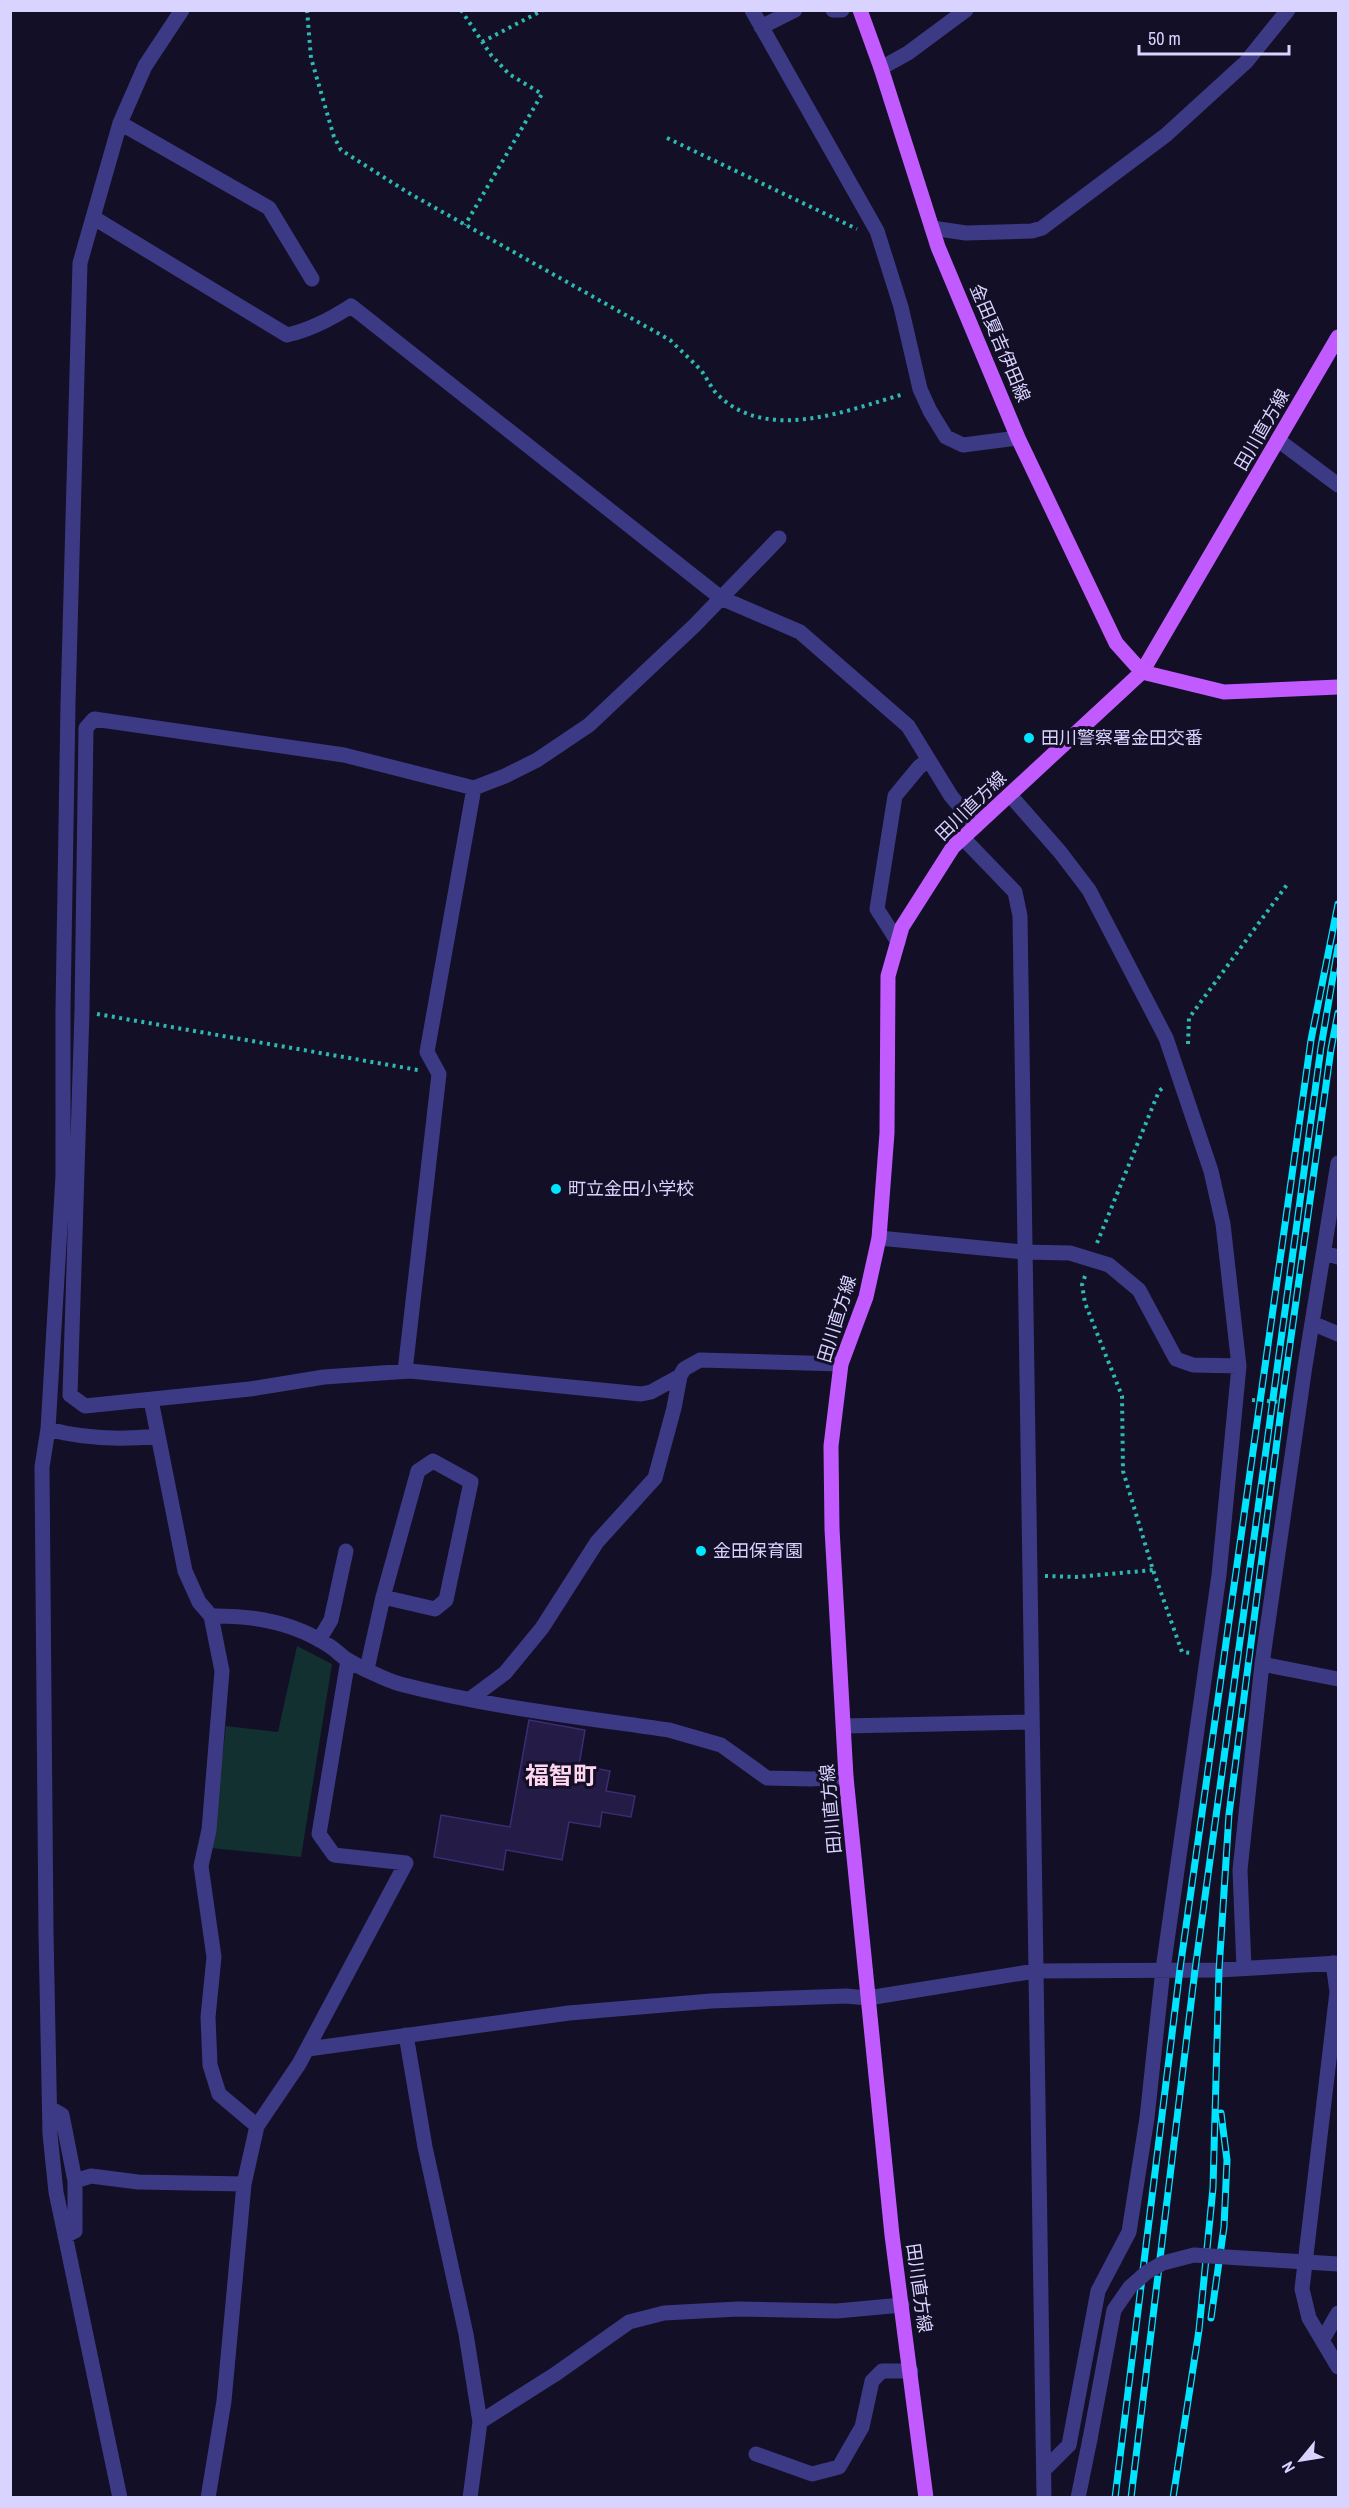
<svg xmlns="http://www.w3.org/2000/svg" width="1349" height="2508" viewBox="0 0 1349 2508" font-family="'Archivo Narrow','Noto Sans JP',sans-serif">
	<rect width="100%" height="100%" fill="#130f26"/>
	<!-- green -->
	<path fill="#12302f" d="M297 1646 332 1664 301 1857 211 1848 226 1726 278 1732Z"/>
	<!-- building -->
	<path fill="#241b47" stroke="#3b2d73" stroke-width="1.5" d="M529 1720 585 1730 579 1765 610 1771 606 1791 635 1796 631 1817 602 1812 600 1827 569 1822 562 1860 506 1850 503 1870 434 1857 441 1815 510 1827Z"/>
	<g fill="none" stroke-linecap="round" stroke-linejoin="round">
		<!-- path -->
		<path stroke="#2fb8b0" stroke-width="4" stroke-dasharray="3 4.5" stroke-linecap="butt" d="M307 10 311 58 334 137 341 150 407 192 670 340C681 351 693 361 703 373 708 380 712 390 719 396 769 443 848 410 904 394
			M461 10 491 55 509 74 542 94 465 225
			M482 42 543 10
			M667 138 857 229
			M97 1014 418 1070
			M1188 1044 1189 1018 1289 882
			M1097 1243 1159 1091 1165 1086
			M1085 1276 1082 1285 1085 1303 1122 1396 1123 1471 1153 1570 1182 1652 1192 1653
			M1252 1400 1283 1402
			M1045 1576 1076 1577 1153 1570"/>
		<!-- minor -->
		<path stroke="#3d3a85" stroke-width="15" d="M752 10 877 231 901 307 920 389 930 411 946 437 963 445 1018 438
			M833 10H842
			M761 27 795 10
			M881 68 908 53 966 10
			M120 123 269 208 312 279
			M94 218 287 335C310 330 331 319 351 306L721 598 800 632 908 726 951 796 976 826
			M932 228 966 233 1032 231 1042 228 1166 135 1246 62 1288 10
			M1278 440 1338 485
			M1010 795 1060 852 1089 890 1166 1038 1211 1171 1223 1224 1239 1366 1219 1575 1163 1969 1147 2118 1129 2232 1098 2291 1069 2445 1045 2469
			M963 838 1015 892 1020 916 1044 2498
			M898 942 877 909 895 796 919 767 929 760
			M879 1238 1024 1252 1070 1253 1109 1265 1139 1290 1176 1359 1193 1365 1239 1366
			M1324 1253 1338 1257
			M1312 1323 1338 1334
			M405 1371 439 1074 427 1052 474 788
			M680 1376 651 1392 641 1394 410 1371 324 1377 250 1389 85 1406 70 1395 82 1011 86 728 94 719 344 755 474 788 505 776 537 760 589 725 694 626 779 538
			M151 1400 185 1571 199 1602 211 1616 222 1671 209 1830 201 1866 214 1957 208 2017 210 2065 219 2094 257 2126
			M48 1429C84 1439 121 1440 158 1436
			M211 1616C253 1615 293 1622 328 1645 335 1649 340 1655 346 1659 359 1667 386 1680 400 1684 488 1707 580 1717 669 1730L721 1745 767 1778 811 1779 846 1777
			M319 1640 331 1620 346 1551
			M1262 1664 1338 1679
			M367 1669 383 1597 418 1471 433 1461 471 1482 446 1600 435 1609 383 1597
			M470 1699 505 1673 542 1628 597 1542 655 1478 674 1408 680 1376 684 1369 700 1360 841 1364
			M844 1726 1031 1722
			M1333 1963 1337 1992 1302 2289 1309 2318 1338 2367
			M1244 1968 1240 1870 1262 1664 1305 1366 1338 1163
			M406 2035 425 2147 466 2334 480 2422 470 2498
			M308 2049 569 2013 711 2001 846 1996 868 1998 1035 1971 1219 1970 1338 1963
			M50 2108 62 2115 75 2181
			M65 2236 75 2231V2181L91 2176 138 2182 244 2184
			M1323 2339 1338 2313
			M480 2422 554 2375 629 2322 664 2313 738 2309 837 2311 902 2305
			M756 2454 812 2474 839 2467 862 2427 872 2381 882 2371H911
			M120 2498 56 2192 50 2134 46 1933 42 1467 48 1429 63 1176V1009L68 704 80 263 120 123 145 66 182 10
			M208 2498 224 2401 244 2184 257 2126 299 2064 406 1863 334 1855 319 1834 348 1660
			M1078 2498 1090 2439"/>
		<!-- major -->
		<path stroke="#c25bff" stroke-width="15" d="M860 10 881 68 938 247 1018 438 1116 643 1142 672 1224 692 1338 687
			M926 2498 892 2235 846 1777 832 1529 831 1446 841 1364 866 1297 879 1238 887 1133 888 976 902 927 953 847 1142 672 1338 337"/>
		<!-- rail casing -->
		<g stroke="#00e5ff" stroke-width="7">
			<path id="rail" d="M1211 2318 1224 2227 1227 2160 1221 2113
				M1115 2498 1180 1969 1311 1040 1338 904
				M1131 2498 1195 1970 1321 1047 1338 947
				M1173 2498 1199 2330 1213 2188 1219 1970 1229 1814 1282 1402 1331 1049 1338 1013"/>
		</g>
		<!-- rail -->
		<use href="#rail" stroke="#130f26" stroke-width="4.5" stroke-dasharray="14" stroke-linecap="butt"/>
		<!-- minor-bridge -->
		<path stroke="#3d3a85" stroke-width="15" d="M1090 2439 1114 2310 1130 2287 1147 2272 1163 2263 1194 2255 1338 2264"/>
	</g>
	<!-- markers -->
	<g fill="#00e5ff" stroke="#130f26" stroke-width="2">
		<circle cx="1029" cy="738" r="6"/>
		<circle cx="556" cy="1189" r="6"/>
		<circle cx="701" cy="1551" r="6"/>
	</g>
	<g text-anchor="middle" stroke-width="6" stroke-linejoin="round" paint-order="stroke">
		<!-- street labels -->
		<g font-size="18" fill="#d9d4ff" stroke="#130f26">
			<text transform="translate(1000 343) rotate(67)" y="6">金田夏吉伊田線</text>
			<text transform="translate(1262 430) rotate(-60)" y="6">田川直方線</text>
			<text transform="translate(971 806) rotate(-44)" y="6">田川直方線</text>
			<text transform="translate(837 1319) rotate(-73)" y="6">田川直方線</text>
			<text transform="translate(831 1809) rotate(-95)" y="6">田川直方線</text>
			<text transform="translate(919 2288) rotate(82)" y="6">田川直方線</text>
		</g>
		<!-- poi labels -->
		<g font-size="18" fill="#d9d4ff" stroke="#130f26" text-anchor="start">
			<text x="1041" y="744">田川警察署金田交番</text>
			<text x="568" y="1195">町立金田小学校</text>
			<text x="713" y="1557">金田保育園</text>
		</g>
		<!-- district labels -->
		<g font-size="24" font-weight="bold" fill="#ffd6f0" stroke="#130f26">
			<text x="561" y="1784">福智町</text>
		</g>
	</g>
	<!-- border -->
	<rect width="1349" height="2508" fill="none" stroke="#d9d4ff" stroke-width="24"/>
	<!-- north arrow -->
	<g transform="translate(1301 2460) rotate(240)" stroke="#130f26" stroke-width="4.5" paint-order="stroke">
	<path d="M0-4.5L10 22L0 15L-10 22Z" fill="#d9d4ff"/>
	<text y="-9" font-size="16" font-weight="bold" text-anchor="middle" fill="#d9d4ff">N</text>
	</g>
	<!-- scale -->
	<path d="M1139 45v9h150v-9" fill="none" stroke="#d9d4ff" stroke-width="3"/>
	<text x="1148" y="45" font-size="18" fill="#d9d4ff" stroke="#130f26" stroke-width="4.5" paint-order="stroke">50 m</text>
</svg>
